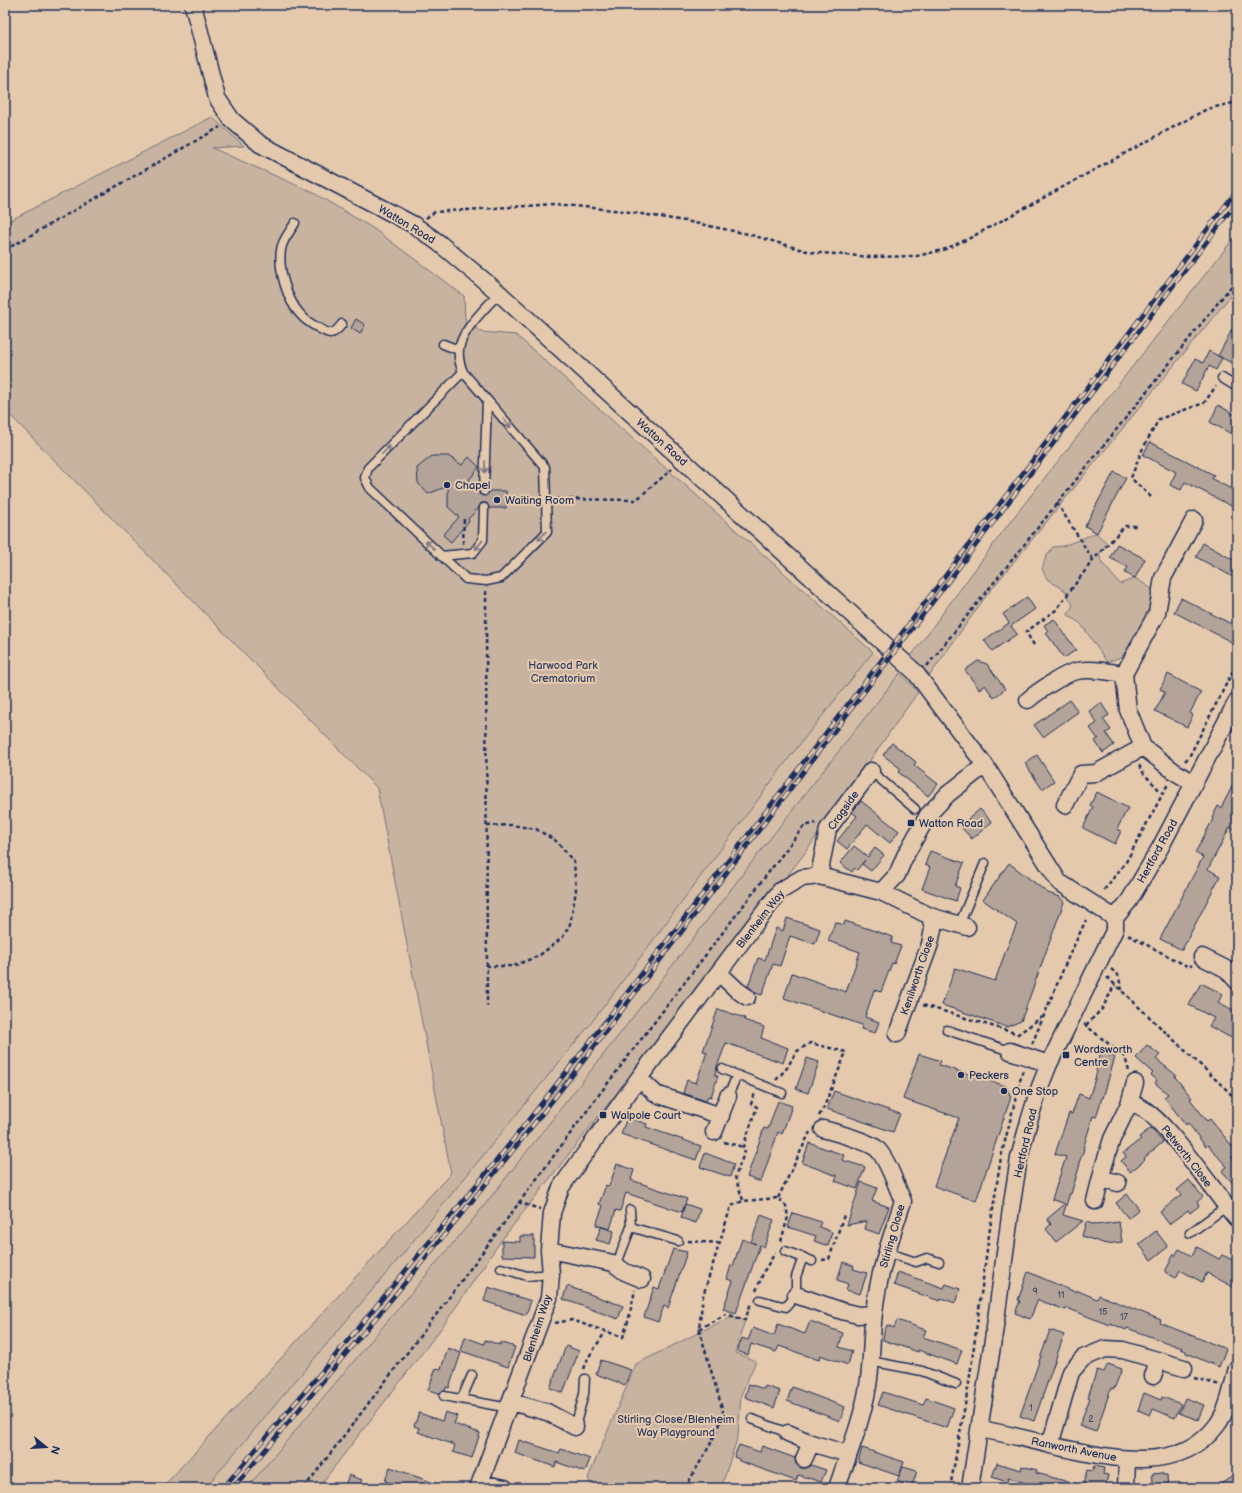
<svg xmlns="http://www.w3.org/2000/svg" width="1242" height="1493" viewBox="0 0 1242 1493" font-family="'Balsamiq Sans',sans-serif">
	<rect width="100%" height="100%" fill="#e5c9ac"/>
	<filter id="ink" filterUnits="userSpaceOnUse"><feTurbulence type="fractalNoise" baseFrequency=".025" numOctaves="2"/><feDisplacementMap in="SourceGraphic" scale="8" xChannelSelector="R" yChannelSelector="G"/><feConvolveMatrix kernelMatrix="1 2 1 2 8 2 1 2 1" color-interpolation-filters="sRGB"/></filter>
	<g filter="url(#ink)">
		<!-- built -->
		<path fill="#d6bea6" d="M866 647 896 669 907 680 288 1488H162L451 1174Z"/>
		<!-- green -->
		<path fill="#c8b3a0" stroke="#72717f" d="M212 117 244 146 212 148 312 192 374 229 464 296 465 319 481 332 516 335 873 652 792 754 592 1022 401 1256 205 1488H162L451 1173 377 788 5 410V223Z
			M1237 234V288L986 596 930 675 911 656 1010 522Z
			M1096 533 1108 544 1099 554 1102 563 1120 584 1135 578 1155 591 1154 604 1138 636 1121 657 1107 662 1081 624 1068 615 1073 605 1065 591 1047 579 1042 569 1046 557 1053 547 1063 546Z
			M900 673 918 692 802 857 500 1242 443 1326 318 1488H247L471 1222 619 1035 758 854Z
			M732 1316 745 1320 735 1353 756 1361 741 1395 738 1436 721 1488H593L588 1478 636 1364Z"/>
		<!-- building -->
		<path fill="#b3a398" stroke="#1b2f5e" d="M356 319 365 325 360 334 351 328Z
			M1237 320V350L1230 362 1218 356Z
			M1209 351 1222 358 1216 370 1209 366 1196 391 1182 384 1195 359 1203 363Z
			M1218 405 1237 416V437L1210 422Z
			M1150 442 1214 475 1212 479 1237 492V509L1185 482 1181 490 1170 485 1176 472 1143 455Z
			M432 456H448L462 465 469 457 479 467 469 480 479 490V494L484 496 488 494 490 491H506V508H489L487 503H481L478 509 468 519 469 521 451 542 443 535 459 517 448 507V486L428 494 418 483 417 468Z
			M1114 472 1126 478 1097 533 1085 526Z
			M1203 543 1237 562V579L1196 557Z
			M1117 544 1145 559 1135 578 1125 573 1128 567 1110 558Z
			M1027 597 1035 609 1011 626 1017 634 992 651 984 640 1009 623 1003 614Z
			M1181 598 1237 627V645L1174 612Z
			M1054 619 1076 650 1064 658 1046 633 1048 631 1044 625Z
			M978 661 987 664 1005 689 994 698 985 685 979 689 965 670Z
			M1168 674 1201 692 1190 713 1193 715 1187 727 1155 711 1165 692 1160 689Z
			M1070 700 1078 712 1043 737 1034 725Z
			M1101 703 1109 715 1103 719 1111 730 1106 733 1114 745 1103 753 1095 741 1099 738 1098 739 1090 728 1097 723 1089 711Z
			M892 743 916 762 914 765 938 784 928 796 898 772 901 769 883 755Z
			M1037 755 1054 781 1042 789 1025 763Z
			M1237 777V831L1230 827 1208 869 1220 876 1182 950 1160 939 1203 857 1195 853 1213 819 1212 818 1218 806 1221 808Z
			M1097 792 1128 808 1117 829 1121 831 1115 844 1083 828 1093 807 1090 805Z
			M861 801 899 831 890 843 867 824 847 849 837 841 857 816 852 812Z
			M980 809 992 822 972 839 960 826Z
			M854 846 868 857 875 848 884 855 871 871 862 864 865 860 857 870 855 868 852 872 840 863Z
			M930 851 964 863 955 886 960 888 956 901 922 889 930 867 925 865Z
			M1009 863 1048 893 1060 897 1064 902 1021 1021 1007 1027 942 1005 955 968 995 981 1006 950 1017 924 983 900Z
			M787 918 820 929 815 944 790 936 780 966 773 964 762 995 756 993 748 986 758 958 765 960 776 928 783 931Z
			M845 921 893 937 891 943 901 946 894 964 892 963 881 992 874 990 865 1017 879 1022 875 1033 861 1029 862 1025 784 998 792 973 846 992 860 952 828 941 835 922 844 925Z
			M1201 983 1223 994 1218 1002 1237 1012V1041L1209 1026 1214 1018 1189 1005Z
			M718 1009 745 1018 744 1020 764 1027 761 1038 788 1048 783 1063 726 1043 717 1067 715 1075 718 1076 711 1097 708 1096 706 1101 683 1093 687 1080 696 1083 707 1052 703 1051Z
			M1147 1045 1160 1055 1156 1059 1176 1075 1175 1077 1192 1098 1190 1099 1207 1121 1210 1119 1237 1152 1232 1157 1234 1160 1237 1157V1188L1222 1171 1227 1167 1208 1145 1206 1147 1188 1123 1186 1125 1164 1097 1168 1094 1155 1083 1157 1080 1151 1075 1153 1073 1136 1058Z
			M1101 1052 1115 1057 1103 1098H1102L1096 1117 1093 1116 1083 1149H1084L1079 1163 1080 1164 1071 1194 1070 1193 1063 1215 1083 1221 1056 1242 1046 1229 1051 1224 1047 1219 1065 1204 1052 1199 1066 1157 1055 1154 1069 1113 1072 1114 1079 1094 1089 1098 1097 1072 1096 1071Z
			M919 1054 941 1061 939 1065 1006 1086 1011 1097 976 1201 934 1186 959 1118 903 1099Z
			M807 1058 819 1062 808 1093 796 1089Z
			M834 1091 900 1114 893 1132 827 1109Z
			M778 1101 792 1106 782 1134 778 1132 761 1182 747 1177 764 1128 768 1129Z
			M627 1117 647 1124 646 1127 701 1146 696 1160 621 1134Z
			M1151 1128 1163 1142 1144 1158 1145 1160 1130 1172 1121 1161 1126 1157 1123 1153 1141 1139 1139 1137Z
			M809 1143 844 1155 842 1160 865 1167 857 1189 835 1181 837 1176 802 1163Z
			M705 1153 734 1164 730 1177 700 1167Z
			M617 1164 634 1170 631 1180 687 1199 682 1212 626 1193 620 1211 616 1210 610 1229 596 1225 603 1206 599 1204 606 1185 609 1186Z
			M1189 1180 1203 1197 1197 1202 1199 1206 1190 1213 1188 1210 1169 1224 1160 1212 1181 1195 1177 1190Z
			M861 1182 877 1188 872 1201 889 1207 879 1234 865 1229 867 1221 847 1225Z
			M1127 1194 1139 1209 1128 1218 1116 1203Z
			M685 1204 700 1209 696 1223 681 1218Z
			M793 1213 821 1222 819 1227 832 1232 828 1246 814 1241 816 1236 788 1227Z
			M761 1215 774 1220 764 1247 760 1245 736 1313 723 1309 733 1281 727 1279 731 1265 733 1266 742 1239 756 1244 751 1242Z
			M1086 1222 1096 1225 1119 1222 1122 1242 1106 1244 1082 1236Z
			M601 1227 614 1231 610 1244 596 1240Z
			M1156 1231 1168 1247 1151 1260 1139 1244Z
			M520 1236H534V1257L502 1256V1241L520 1242Z
			M1197 1247 1219 1259 1222 1255 1237 1262V1289L1207 1273 1202 1282 1180 1270 1176 1278 1165 1272 1174 1254 1175 1256 1179 1249 1192 1256Z
			M673 1249 687 1252 668 1308 664 1306 658 1322 644 1317 654 1287 659 1289Z
			M843 1262 854 1266 853 1269 867 1273 860 1294 846 1290 848 1284 837 1280Z
			M898 1272 944 1288 946 1284 960 1289 955 1303 941 1298 940 1301 894 1285Z
			M1028 1272 1075 1292 1076 1290 1097 1299 1099 1295 1161 1320 1160 1323 1226 1349 1219 1367 1186 1353V1351L1181 1349 1182 1348 1154 1338 1127 1328 1126 1330 1110 1323 1109 1325 1067 1308 1066 1310 1038 1300 1030 1319 1015 1313 1020 1301 1018 1300Z
			M567 1286 623 1306 618 1319 563 1299Z
			M488 1287 531 1301 526 1315 484 1301Z
			M897 1320 926 1330 923 1337 962 1350 957 1364 918 1350V1352L883 1340 884 1332 887 1325 894 1328Z
			M810 1321 843 1333 839 1347 852 1351 848 1365 820 1355 819 1360 779 1346 776 1352 751 1344 748 1355 737 1351 742 1338 748 1340 753 1328 774 1336 778 1324 805 1334Z
			M1050 1330 1064 1335 1034 1421 1020 1416Z
			M465 1337 484 1344 485 1340 500 1345V1342L515 1347 508 1367 461 1351Z
			M566 1346 579 1351 563 1393 550 1388Z
			M448 1348 461 1353 449 1388 446 1387 445 1391 439 1393 428 1390 436 1368 441 1369Z
			M601 1360 631 1370 625 1385 596 1374Z
			M1108 1364 1122 1369 1114 1389 1111 1388 1096 1432 1079 1426 1090 1398 1088 1397 1097 1370 1104 1372Z
			M749 1384 764 1389 765 1386 780 1391 774 1408 745 1397Z
			M792 1387 845 1407 840 1421 787 1401Z
			M883 1392 923 1405 926 1398 954 1408 947 1428 878 1405Z
			M1144 1393 1161 1400 1162 1397 1181 1404 1175 1418 1153 1409 1150 1415 1138 1410Z
			M1185 1398 1204 1405 1198 1420 1179 1413Z
			M445 1412 457 1416 454 1424 480 1433 472 1458 453 1452 455 1445 418 1432 419 1428 414 1426 419 1413 442 1421Z
			M519 1440 559 1453 561 1449 590 1459 585 1472 556 1462 555 1467 515 1453Z
			M739 1445 760 1452 762 1446 795 1458 796 1464 801 1468H805L811 1465 826 1470 821 1482 798 1475 796 1481 739 1461V1459L734 1457Z
			M862 1448 904 1462 899 1476 858 1462Z
			M997 1463 1021 1470 1022 1466 1037 1470 1036 1473 1080 1485V1488H1044L1008 1478 1007 1482 992 1477Z
			M1094 1466 1104 1468 1103 1474 1108 1475 1105 1488H1082L1087 1470 1092 1471Z
			M390 1467 445 1487 444 1488H405L385 1481Z
			M903 1467 917 1471 912 1486 897 1481Z
			M1162 1473 1163 1475H1167L1168 1488H1154L1152 1474Z
			M1237 1473V1488H1215Z
			M349 1475 362 1480 359 1488H344Z"/>
		<g fill="none" stroke-linecap="round" stroke-linejoin="round">
			<!-- lane casing -->
			<g stroke="#1b2f5e" stroke-width="11">
				<path id="lane" d="M295 223C290 232 282 240 281 250 278 269 287 300 300 314 305 320 311 324 317 327 330 335 333 336 342 324
					M443 344 459 350
					M463 372 368 468 365 478 370 488 466 579 486 581 501 578 547 532 545 467 463 372C460 365 458 358 459 350 461 330 486 308 499 293
					M1222 378 1237 387
					M484 491 487 400
					M441 556 473 553 483 540 484 508
					M871 771 915 809
					M959 925 985 863
					M947 1030 1010 1051
					M722 1069 782 1093
					M728 1096 737 1075
					M630 1210 631 1227
					M1190 1233 1226 1207
					M785 1251 812 1261
					M886 1252 916 1262 927 1258 939 1262
					M616 1266 631 1227 678 1241
					M501 1268 527 1276 551 1274
					M760 1300 786 1307 796 1295V1277L803 1257
					M870 1361 922 1371 956 1384
					M444 1396 509 1408
					M462 1398 472 1375
					M752 1419 788 1433
					M575 1427 584 1394 585 1379"/>
			</g>
			<!-- street casing -->
			<g stroke="#1b2f5e" stroke-width="19">
				<path id="street" d="M193 5 217 98 232 120 260 144 414 225 439 243 499 293 915 672 985 765 1059 882 1115 918
					M1028 700C1037 692 1065 673 1077 671 1093 668 1108 672 1124 674
					M1194 783 1175 772 1143 747 1128 710 1124 674 1157 613 1163 578 1194 520
					M1065 805 1081 774 1096 773 1143 747
					M819 876 828 829 871 771
					M881 892 930 916 967 927
					M1202 957 1226 969 1237 981
					M719 973 737 990 747 997
					M897 1034 930 944 933 929 930 916
					M1010 1051 1049 1064
					M639 1078 656 1094 721 1116
					M1129 1104 1135 1083
					M823 1129C837 1133 865 1140 876 1148 887 1157 897 1188 903 1201 891 1238 878 1274 874 1313 871 1337 872 1362 868 1386 862 1421 848 1455 837 1488
					M714 1132 728 1096
					M1101 1178 1118 1183
					M1095 1201 1104 1165 1112 1139 1129 1104C1155 1100 1218 1199 1237 1219
					M549 1250 613 1263 625 1272 642 1279
					M796 1295 842 1311 858 1315 874 1314
					M1153 1376 1158 1361
					M511 1402 547 1412 575 1427
					M980 1429C1008 1434 1035 1441 1063 1448 1113 1459 1181 1474 1217 1425 1229 1409 1232 1387 1237 1368
					M788 1433 811 1443 848 1454
					M1050 1445 1071 1372 1083 1358 1105 1349 1123 1350 1184 1368
					M804 1459 811 1443
					M480 1483 505 1488
					M478 1488 549 1298 551 1274 549 1250 552 1213 561 1187 639 1078 780 891 802 878 819 876 881 892 897 875 905 856 928 815 948 794 985 765
					M970 1488 995 1327 1011 1209 1019 1158 1029 1121 1039 1089 1049 1064 1115 929V918L1129 901 1160 848 1237 701
					M1126 1488 1127 1459"/>
			</g>
			<!-- path -->
			<path stroke="#1b2f5e" stroke-width="2.5" stroke-dasharray="4 3" stroke-linecap="butt" d="M426 218 435 212 555 204 623 211 685 221 748 234 810 252 871 257 917 256 943 250 970 238 1094 170 1207 109 1237 102
				M5 250 220 127
				M1151 497 1131 478 1141 452 1159 419 1204 403 1216 386
				M555 499 636 500 672 469
				M1057 503 1093 560
				M463 544 464 517
				M486 591 487 1006
				M1034 645 1026 632 1056 610 1093 560 1125 526H1136
				M927 666 1237 279
				M1185 761 1189 757 1237 663
				M1139 765 1144 774 1163 794
				M487 826 511 825 536 829 556 841 574 862 576 891 570 924 563 937 540 955 514 966H487
				M1104 890 1126 862 1168 784
				M1128 935 1189 967 1192 965
				M1111 969 1118 975 1122 990
				M1107 977 1228 1091 1237 1101
				M923 1005 1018 1034 1042 1017
				M1084 1024 1125 1057 1129 1071
				M1086 1025 1102 1009 1115 984
				M1032 1044 1068 958 1086 920
				M776 1080 787 1068 796 1052 810 1043 846 1052 824 1107 819 1116
				M724 1142 743 1147
				M778 1198 810 1132
				M743 1200 735 1177 745 1151 743 1147 757 1107 751 1104 755 1093
				M518 1202 540 1209
				M688 1241 719 1243
				M822 1260 829 1259 844 1215
				M756 1291 764 1271 775 1253
				M555 1323 571 1320 623 1337 629 1318 635 1290
				M699 1329 726 1314 745 1320 751 1303
				M584 1369 588 1358 606 1331
				M1194 1378 1220 1385
				M304 1488 439 1311 598 1096 804 826 816 823
				M685 1488 710 1445 724 1415 699 1329 703 1296 731 1206 743 1201 778 1198 786 1206 788 1217 781 1241
				M950 1488 969 1383 989 1235 1001 1157 1023 1069"/>
			<!-- lane -->
			<use href="#lane" stroke="#e5c9ac" stroke-width="8"/>
			<!-- street -->
			<use href="#street" stroke="#e5c9ac" stroke-width="16"/>
			<!-- rail casing -->
			<g stroke="#1b2f5e" stroke-width="4.5">
				<path id="rail" d="M223 1488 329 1363 497 1160 578 1057 880 662 1237 190
					M233 1488C352 1347 471 1206 584 1060L1237 202"/>
			</g>
			<!-- rail -->
			<use href="#rail" stroke="#e5c9ac" stroke-width="3" stroke-dasharray="9" stroke-linecap="butt"/>
		</g>
		<!-- one-way arrows -->
		<defs><path id="oneway-shaft" d="M-6 0H5M1.5-3L5.5 0L1.5 3" fill="none" stroke-width="1.6" stroke-linecap="round" stroke-linejoin="round"/></defs>
		<g stroke="#767481">
			<use href="#oneway-shaft" transform="translate(507 423) rotate(49)"/>
			<use href="#oneway-shaft" transform="translate(386 450) rotate(-45)"/>
			<use href="#oneway-shaft" transform="translate(485 467) rotate(92)"/>
			<use href="#oneway-shaft" transform="translate(542 536) rotate(133)"/>
			<use href="#oneway-shaft" transform="translate(430 545) rotate(-137)"/>
			<use href="#oneway-shaft" transform="translate(479 545) rotate(128)"/>
		</g>
	</g>
	<!-- markers -->
	<g fill="#1b2f5e" stroke="#e5c9ac" stroke-width="1.5">
		<circle cx="447" cy="485" r="4"/>
		<circle cx="497" cy="500" r="4"/>
		<rect x="907" y="819" width="8" height="8" rx="2"/>
		<rect x="1062" y="1051" width="8" height="8" rx="2"/>
		<circle cx="961" cy="1075" r="4"/>
		<circle cx="1004" cy="1091" r="4"/>
		<rect x="599" y="1111" width="8" height="8" rx="2"/>
	</g>
	<g text-anchor="middle" stroke-width="4" stroke-linejoin="round" paint-order="stroke">
		<!-- number labels -->
		<g font-size="9" fill="#414c6c">
			<text x="1035" y="1294">9</text>
			<text x="1061" y="1298">11</text>
			<text x="1103" y="1315">15</text>
			<text x="1124" y="1320">17</text>
			<text x="1031" y="1411">1</text>
			<text x="1091" y="1422">2</text>
		</g>
		<!-- street labels -->
		<g font-size="11" fill="#1b2f5e" stroke="#e5c9ac">
			<text transform="translate(407 224) rotate(31)" y="4">Watton Road</text>
			<text transform="translate(662 442) rotate(42)" y="4">Watton Road</text>
			<text transform="translate(843 810) rotate(-55)" y="4">Cragside</text>
			<text transform="translate(1157 851) rotate(-61)" y="4">Hertford Road</text>
			<text transform="translate(760 919) rotate(-52)" y="4">Blenheim Way</text>
			<text transform="translate(917 975) rotate(-71)" y="4">Kenilworth Close</text>
			<text transform="translate(1025 1143) rotate(-77)" y="4">Hertford Road</text>
			<text transform="translate(1187 1156) rotate(52)" y="4">Petworth Close</text>
			<text transform="translate(892 1236) rotate(-74)" y="4">Stirling Close</text>
			<text transform="translate(537 1328) rotate(-72)" y="4">Blenheim Way</text>
			<text transform="translate(1074 1449) rotate(11)" y="4">Ranworth Avenue</text>
		</g>
		<!-- poi labels -->
		<g font-size="11" fill="#1b2f5e" stroke="#e5c9ac" text-anchor="start">
			<text x="455" y="489">Chapel</text>
			<text x="505" y="504">Waiting Room</text>
			<text x="919" y="827">Watton Road</text>
			<text x="1074" y="1053">Wordsworth<tspan x="1074" dy="13">Centre</tspan></text>
			<text x="969" y="1079">Peckers</text>
			<text x="1012" y="1095">One Stop</text>
			<text x="611" y="1119">Walpole Court</text>
		</g>
		<!-- park labels -->
		<g font-size="11" fill="#2c3c65" stroke="#e5c9ac">
			<text x="563" y="669">Harwood Park<tspan x="563" dy="13">Crematorium</tspan></text>
			<text x="676" y="1423">Stirling Close/Blenheim<tspan x="676" dy="13">Way Playground</tspan></text>
		</g>
	</g>
	<!-- margin -->
	<rect width="1242" height="1493" fill="none" stroke="#e5c9ac" stroke-width="20"/>
	<rect x="10" y="10" width="1222" height="1473" fill="none" stroke="#1b2f5e" stroke-width="1.5" filter="url(#ink)"/>
	<!-- north arrow -->
	<g transform="translate(46 1447) rotate(108)" stroke="#e5c9ac" stroke-width="3" paint-order="stroke">
	<path d="M0-3L7 15L0 10L-7 15Z" fill="#1b2f5e"/>
	<text y="-6" font-size="11" font-weight="bold" text-anchor="middle" fill="#1b2f5e">N</text>
	</g>
</svg>
